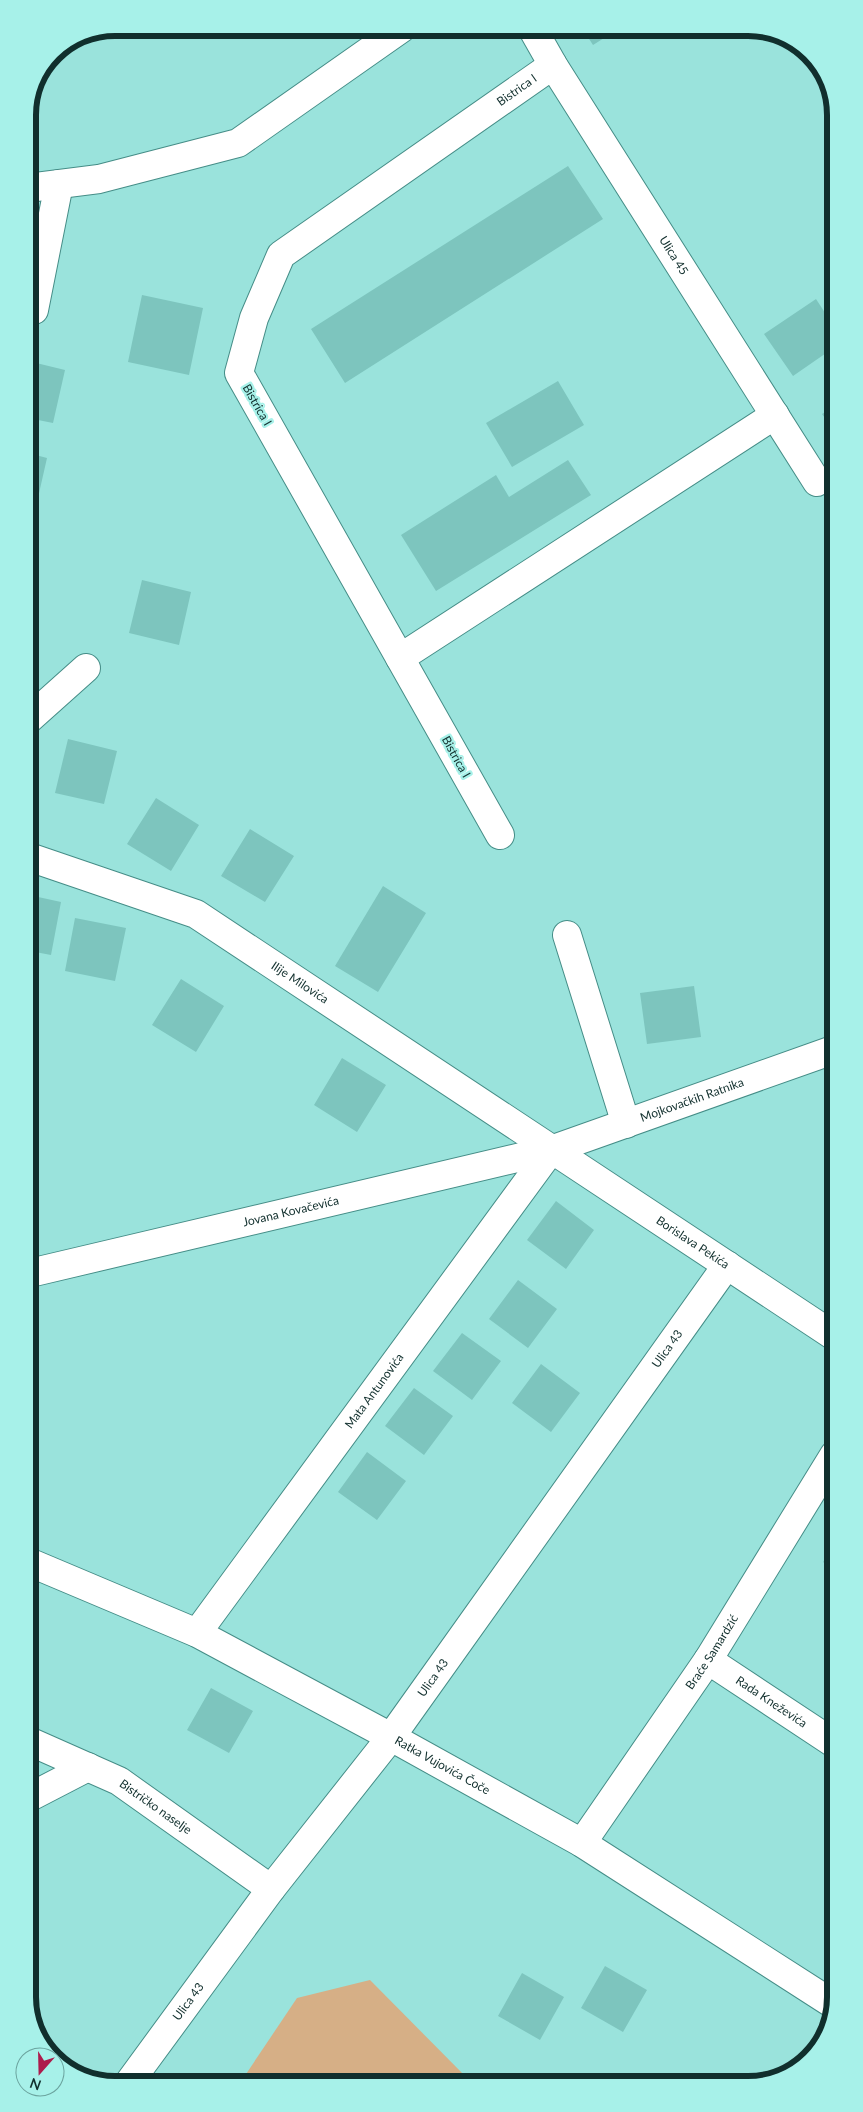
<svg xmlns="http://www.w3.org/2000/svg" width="863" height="2112" viewBox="0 0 863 2112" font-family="Lato,sans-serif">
	<rect width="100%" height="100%" fill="#9ae3dc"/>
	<!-- green -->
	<path fill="#d6af86" d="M370 1980 471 2082 240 2083 297 1998Z"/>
	<!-- building -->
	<path fill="#7dc5be" d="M582 28H620L593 45Z
		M568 166 603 219 345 383 311 329Z
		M142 295 203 308 189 375 128 362Z
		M816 299 831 322 832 349 793 376 764 334Z
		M28 361 65 370 53 423 28 418Z
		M558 381 584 425 512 467 486 423Z
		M832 408V428L822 414Z
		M28 453 47 458 35 511 29 509Z
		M568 460 591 495 436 591 401 535 496 475 509 497Z
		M142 580 191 592 179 645 129 633Z
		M68 739 117 751 104 804 55 793Z
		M156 798 199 825 171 871 127 844Z
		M250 829 294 856 265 902 221 876Z
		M383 886 426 913 378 992 335 966Z
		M29 895 61 902 51 955 30 951Z
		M75 918 126 928 115 981 65 971Z
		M181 979 224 1006 196 1052 152 1025Z
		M694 986 701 1037 647 1044 640 993Z
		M342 1058 386 1085 357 1132 314 1105Z
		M556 1201 594 1230 566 1269 527 1240Z
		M518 1280 557 1309 528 1348 489 1319Z
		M462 1333 501 1361 472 1400 433 1371Z
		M541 1364 580 1393 551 1432 512 1403Z
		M414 1388 453 1416 424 1455 385 1426Z
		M367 1452 406 1481 377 1520 338 1492Z
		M834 1546V1570L823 1562Z
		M211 1688 253 1711 229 1753 187 1730Z
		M605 1966 647 1990 623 2032 581 2008Z
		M522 1973 564 1997 540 2040 498 2016Z
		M546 2075 558 2081H543Z"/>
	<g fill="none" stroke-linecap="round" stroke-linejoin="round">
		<!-- minor casing -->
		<g stroke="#458d87" stroke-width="30">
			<g id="minor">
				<path id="s1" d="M532 28 553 65 817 482"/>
				<path d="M28 188 99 179 238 143 402 28"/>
				<path d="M34 310 59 184"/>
				<path d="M400 658 775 415"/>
				<path d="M29 719 86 668"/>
				<path id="s2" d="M500 835 239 373 254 318 281 255 553 65"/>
				<path id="s3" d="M29 857 196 914 834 1336"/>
				<path d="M567 935 626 1124"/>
				<path id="s4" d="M30 1273 551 1150 833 1050"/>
				<path id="s5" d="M31 1563 197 1633 391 1737 582 1843 833 2004"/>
				<path id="s6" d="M197 1633 551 1150"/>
				<path id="s7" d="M708 1660 835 1744"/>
				<path id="s8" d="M31 1742 119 1781 271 1889"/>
				<path d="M32 1796 88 1767"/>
				<path id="s9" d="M582 1843 708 1660 834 1455"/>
				<path id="s10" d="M128 2084 271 1889 391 1737 727 1265"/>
			</g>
		</g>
		<!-- minor -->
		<use href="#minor" stroke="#fff" stroke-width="28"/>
	</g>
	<g text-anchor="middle" stroke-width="4.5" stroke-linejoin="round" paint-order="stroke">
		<!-- street labels -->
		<g font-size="12" fill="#112f2d" stroke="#a7f1e9">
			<text dy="4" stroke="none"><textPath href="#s2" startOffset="944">Bistrica I</textPath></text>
			<text dy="4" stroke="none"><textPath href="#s1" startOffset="268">Ulica 45</textPath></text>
			<text transform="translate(257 405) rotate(60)" y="4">Bistrica I</text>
			<text transform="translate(456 757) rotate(61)" y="4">Bistrica I</text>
			<text dy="4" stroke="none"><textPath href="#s3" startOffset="301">Ilije Milovića</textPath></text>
			<text dy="4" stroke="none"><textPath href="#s4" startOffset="685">Mojkovačkih Ratnika</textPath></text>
			<text dy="4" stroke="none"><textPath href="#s4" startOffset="268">Jovana Kovačevića</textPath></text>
			<text dy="4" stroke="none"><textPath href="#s3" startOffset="772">Borislava Pekića</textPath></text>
			<text dy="4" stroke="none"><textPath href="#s10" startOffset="912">Ulica 43</textPath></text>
			<text dy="4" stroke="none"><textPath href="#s6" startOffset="300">Mata Antunovića</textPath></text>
			<text dy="4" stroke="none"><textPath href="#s9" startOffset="231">Braće Samardzić</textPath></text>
			<text dy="4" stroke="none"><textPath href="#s10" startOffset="508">Ulica 43</textPath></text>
			<text dy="4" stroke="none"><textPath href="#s7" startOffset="76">Rada Kneževića</textPath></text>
			<text dy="4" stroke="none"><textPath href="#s5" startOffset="459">Ratka Vujovića Čoče</textPath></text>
			<text dy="4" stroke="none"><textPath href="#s8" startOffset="141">Bistričko naselje</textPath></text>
			<text dy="4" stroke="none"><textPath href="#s10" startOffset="102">Ulica 43</textPath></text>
		</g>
	</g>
	<!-- crop -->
	<path d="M0 0H863V2112H0ZM115 36H748A79 79 0 0 1 827 115V1997A79 79 0 0 1 748 2076H115A79 79 0 0 1 36 1997V115A79 79 0 0 1 115 36Z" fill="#a7f1e9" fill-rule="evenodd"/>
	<path fill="none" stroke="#112f2d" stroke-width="6" d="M115 36H748A79 79 0 0 1 827 115V1997A79 79 0 0 1 748 2076H115A79 79 0 0 1 36 1997V115A79 79 0 0 1 115 36Z"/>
	<!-- north arrow -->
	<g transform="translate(40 2072) rotate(200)"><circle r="24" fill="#a7f1e9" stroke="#6ba39e"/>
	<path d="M0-4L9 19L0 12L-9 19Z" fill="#ad1b4c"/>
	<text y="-8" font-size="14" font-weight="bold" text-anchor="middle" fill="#112f2d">N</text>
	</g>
</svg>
